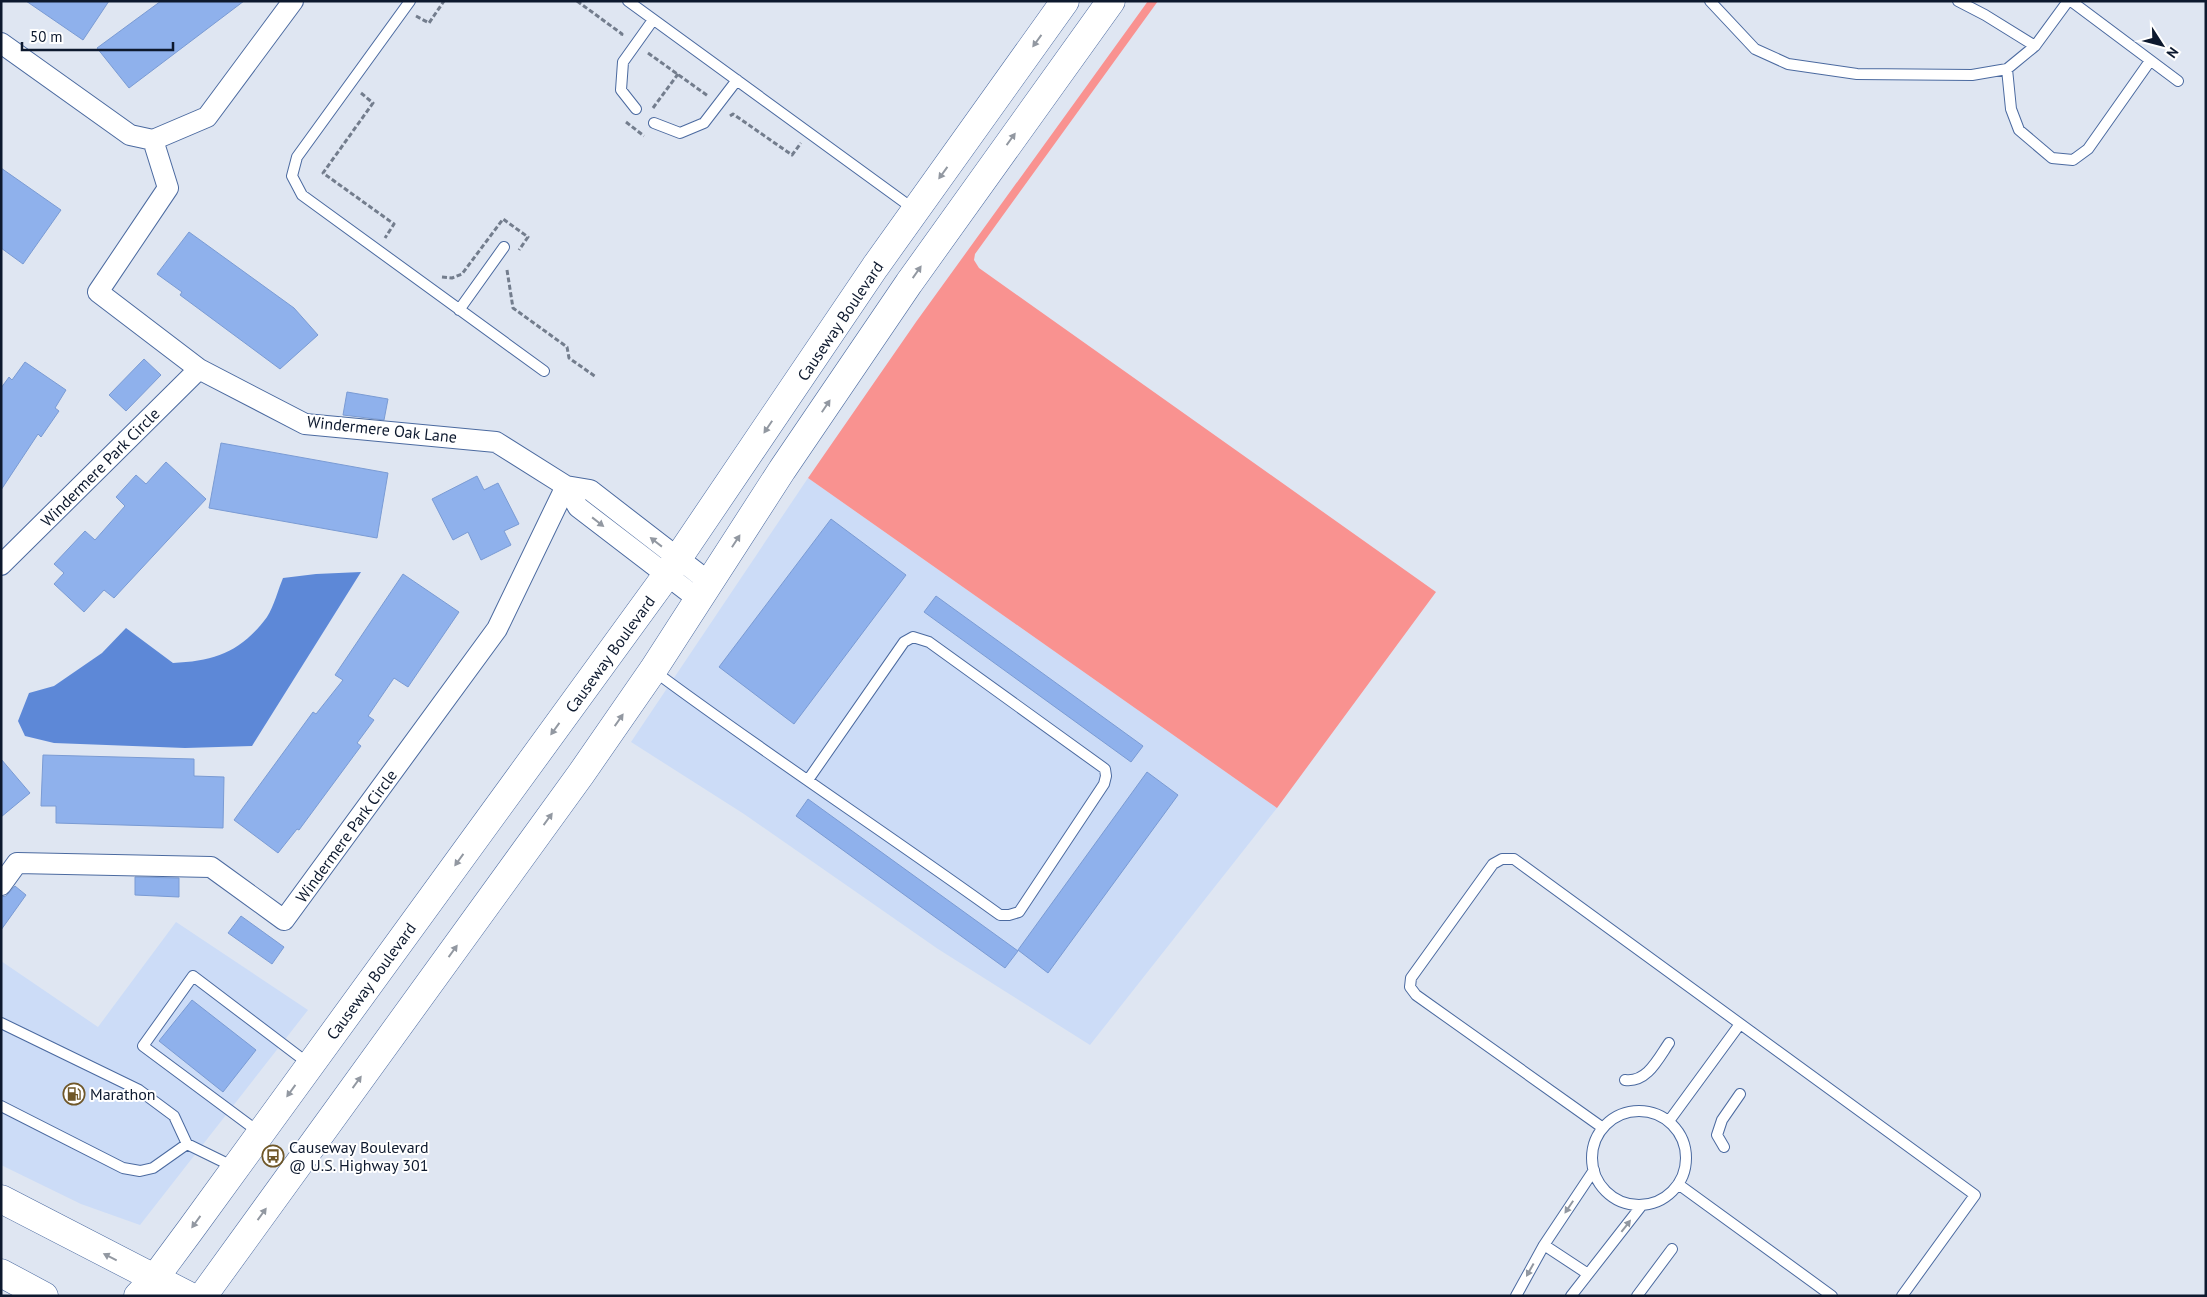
<svg xmlns="http://www.w3.org/2000/svg" width="2207" height="1297" viewBox="0 0 2207 1297" font-family="'PT Sans',sans-serif">
	<rect width="100%" height="100%" fill="#dfe6f2"/>
	<!-- built -->
	<path fill="#ccdcf7" d="M808 478 1277 808 1090 1045 938 949 744 814 631 742Z
		M176 922 308 1010 140 1225 81 1204 1 1165V961L98 1027Z"/>
	<!-- green -->
	<path fill="#f99290" d="M1148 1H1158L975 254 974 260 979 268 1436 592 1277 808 808 478 916 322Z"/>
	<!-- water -->
	<path fill="#5d88d7" d="M361 572 252 746 185 748 54 743 25 736 18 721 29 693 54 686 102 653 126 628 173 663C215 661 241 652 267 617 274 606 278 590 283 578L316 574Z"/>
	<!-- building -->
	<path fill="#8fb1ec" stroke="#7a9bd4" d="M26 1H109L83 40Z
		M161 1H244L129 88 97 48Z
		M1 168 61 210 23 264 1 248Z
		M189 232 294 308 318 335 280 369 180 295 182 292 157 274Z
		M144 359 161 375 126 411 109 395Z
		M25 362 66 390 55 408 59 411 41 437 38 434 1 490V388L9 377 12 380Z
		M347 392 388 399 384 420 343 415Z
		M221 443 388 473 377 538 209 508Z
		M166 462 206 499 114 598 104 590 84 612 54 584 64 573 54 564 85 531 95 540 125 506 116 497 136 475 146 484Z
		M477 476 484 490 498 483 519 524 504 531 511 545 481 560 468 532 453 540 432 499Z
		M831 519 906 575 794 724 719 667Z
		M403 574 459 612 408 687 394 678 368 716 374 720 357 743 361 746 299 830 297 829 278 853 234 820 313 712 316 714 343 680 335 675Z
		M936 596 1143 746 1131 762 924 612Z
		M43 755 194 759V776L224 777 223 828 56 823V806H41Z
		M1 759 30 793 1 817Z
		M1147 772 1178 795 1048 973 1018 950Z
		M808 799 1018 951 1005 968 796 816Z
		M135 877 179 878V897L135 895Z
		M15 886 26 895 1 930V897L6 896Z
		M241 916 284 947 272 964 228 933Z
		M192 1000 256 1050 223 1092 159 1041Z"/>
	<g fill="none" stroke-linecap="round" stroke-linejoin="round">
		<!-- lane casing -->
		<g stroke="#4b6aa0" stroke-width="12">
			<path id="lane" d="M410 1 297 157 292 176 302 195 544 371
				M628 1 915 210
				M1710 1 1755 49 1788 64 1857 74 1972 75 2007 69 2035 46 2068 1
				M1958 1 1985 15 2035 46
				M2071 1 2178 81
				M2007 69 2011 109 2019 130 2052 158 2073 160 2088 149 2150 61
				M636 109 621 90 623 62 653 20
				M654 123 680 133 704 123 737 80
				M459 310 504 247
				M654 671C767 755 885 832 1000 915H1009L1019 912 1104 784 1106 776 1105 769 929 642 913 637 904 642 808 780
				M1 1023 139 1090 174 1116 187 1144
				M1625 1080C1647 1083 1658 1059 1669 1043
				M1 1106 123 1168 140 1171 153 1168 187 1144 234 1167
				M1592 1158a47 47 0 1 1 94 0a47 47 0 1 1-94 0Z
				M1669 1121 1740 1024
				M1603 1128 1416 995 1410 987 1411 978 1493 864 1502 859H1514L1975 1195 1902 1296
				M260 1133 143 1046 193 976 309 1064
				M1724 1147 1717 1135 1722 1120 1740 1094
				M1678 1184 1832 1296
				M1544 1245 1588 1274
				M1516 1296 1544 1245 1594 1170
				M1571 1296 1642 1205
				M1637 1296 1672 1249"/>
		</g>
		<!-- street casing -->
		<g stroke="#4b6aa0" stroke-width="22">
			<path id="street" d="M1 43 130 135 153 140 207 117 293 1
				M153 140 168 188 98 292 199 369 305 424 496 442 566 486 590 490 709 582
				M566 486 578 507 698 599
				M1 565 199 369
				M1 885 17 863 211 867 284 920 497 629 566 486"/>
		</g>
		<!-- secondary casing -->
		<g stroke="#4b6aa0" stroke-width="29">
			<path id="secondary" d="M138 1296 154 1279 191 1229 666 576 875 267 1065 1
				M203 1296 581 774 653 670 782 470 909 283 1111 1"/>
		</g>
		<!-- primary casing -->
		<g stroke="#4b6aa0" stroke-width="29">
			<path id="primary" d="M1 1199 189 1296
				M1 1273 44 1296"/>
		</g>
		<!-- path -->
		<path stroke="#737d8d" stroke-width="3" stroke-dasharray="5 2.5" stroke-linecap="butt" d="M577 1 622 34 621 37
			M416 16 429 23 444 1
			M648 53 708 96
			M361 93 373 103 323 173 394 224 385 238
			M653 108 678 74
			M730 116 733 114 792 155 801 143
			M626 122 644 136
			M507 270 513 308 567 347 569 358 596 377
			M442 277 452 278 462 274 503 219 528 237 519 250"/>
		<!-- lane -->
		<use href="#lane" stroke="#fff" stroke-width="10"/>
		<!-- street -->
		<use href="#street" stroke="#fff" stroke-width="20"/>
		<!-- secondary -->
		<use href="#secondary" stroke="#fff" stroke-width="28"/>
		<!-- primary -->
		<use href="#primary" stroke="#fff" stroke-width="28"/>
	</g>
	<!-- one-way arrows -->
	<defs><path id="oneway-solid" d="M-6-.8H1V-3.2L6.5 0L1 3.2V.8H-6Z" transform="scale(1.25)"/></defs>
	<g fill="#9298a1">
		<use href="#oneway-solid" transform="translate(1037 41) rotate(126)"/>
		<use href="#oneway-solid" transform="translate(1011 139) rotate(-54)"/>
		<use href="#oneway-solid" transform="translate(943 173) rotate(126)"/>
		<use href="#oneway-solid" transform="translate(917 272) rotate(-55)"/>
		<use href="#oneway-solid" transform="translate(826 406) rotate(-56)"/>
		<use href="#oneway-solid" transform="translate(768 427) rotate(124)"/>
		<use href="#oneway-solid" transform="translate(598 522) rotate(38)"/>
		<use href="#oneway-solid" transform="translate(736 541) rotate(-57)"/>
		<use href="#oneway-solid" transform="translate(656 542) rotate(-142)"/>
		<use href="#oneway-solid" transform="translate(619 720) rotate(-55)"/>
		<use href="#oneway-solid" transform="translate(555 729) rotate(126)"/>
		<use href="#oneway-solid" transform="translate(548 819) rotate(-54)"/>
		<use href="#oneway-solid" transform="translate(459 860) rotate(126)"/>
		<use href="#oneway-solid" transform="translate(453 951) rotate(-54)"/>
		<use href="#oneway-solid" transform="translate(357 1082) rotate(-54)"/>
		<use href="#oneway-solid" transform="translate(291 1091) rotate(126)"/>
		<use href="#oneway-solid" transform="translate(1569 1207) rotate(124)"/>
		<use href="#oneway-solid" transform="translate(262 1214) rotate(-54)"/>
		<use href="#oneway-solid" transform="translate(196 1222) rotate(126)"/>
		<use href="#oneway-solid" transform="translate(1626 1226) rotate(-52)"/>
		<use href="#oneway-solid" transform="translate(110 1257) rotate(-153)"/>
		<use href="#oneway-solid" transform="translate(1530 1270) rotate(119)"/>
	</g>
	<!-- icons -->
	<defs>
		<g id="fuel-ring" transform="scale(1.125)"><circle r="9.5" fill="#fff" stroke="#6f5728" stroke-width="1.5"/><path d="M-5.5-6h7V0h2V4h1.3V-2.5L3-4.5l.8-.8L6-3V5H2.5V1h-1V6h-7ZM-4.2-4.7v3.2H.2V-4.7Z" fill="#6f5728"/></g>
		<g id="bus-ring" transform="scale(1.125)"><circle r="9.5" fill="#fff" stroke="#6f5728" stroke-width="1.5"/><path d="M-5-6H5V4H4V6H2V4H-2V6H-4V4H-5ZM-3.5-4V0h7V-4ZM-3.5 1.2v1.5H-2V1.2ZM2 1.2v1.5H3.5V1.2Z" fill="#6f5728"/></g>
	</defs>
	<g fill-rule="evenodd">
		<use href="#fuel-ring" x="74" y="1094"/>
		<use href="#bus-ring" x="273" y="1156"/>
	</g>
	<g text-anchor="middle" stroke-width="4" stroke-linejoin="round" paint-order="stroke">
		<!-- street labels -->
		<g font-size="16" fill="#0d192e" stroke="#fff">
			<text transform="translate(840 321) rotate(-56)" y="6">Causeway Boulevard</text>
			<text transform="translate(382 429) rotate(6)" y="6">Windermere Oak Lane</text>
			<text transform="translate(100 467) rotate(-45)" y="6">Windermere Park Circle</text>
			<text transform="translate(610 654) rotate(-54)" y="6">Causeway Boulevard</text>
			<text transform="translate(346 836) rotate(-54)" y="6">Windermere Park Circle</text>
			<text transform="translate(371 981) rotate(-54)" y="6">Causeway Boulevard</text>
		</g>
		<!-- poi labels -->
		<g font-size="16" fill="#0d192e" stroke="#fff" text-anchor="start">
			<text x="90" y="1100">Marathon</text>
			<text x="289" y="1153">Causeway Boulevard<tspan x="289" dy="18">@ U.S. Highway 301</tspan></text>
		</g>
	</g>
	<!-- border -->
	<rect width="2207" height="1297" fill="none" stroke="#0d192e" stroke-width="5"/>
	<!-- north arrow -->
	<g transform="translate(2162 45) rotate(126)" stroke="#ffffff" stroke-width="4" paint-order="stroke">
	<path d="M0-4L9 19L0 12L-9 19Z" fill="#0d192e"/>
	<text y="-8" font-size="14" font-weight="bold" text-anchor="middle" fill="#0d192e">N</text>
	</g>
	<!-- scale -->
	<path d="M22 42v8h151v-8" fill="none" stroke="#0d192e" stroke-width="2.5"/>
	<text x="30" y="42" font-size="15" fill="#0d192e" stroke="#ffffff" stroke-width="4" paint-order="stroke">50 m</text>
</svg>
